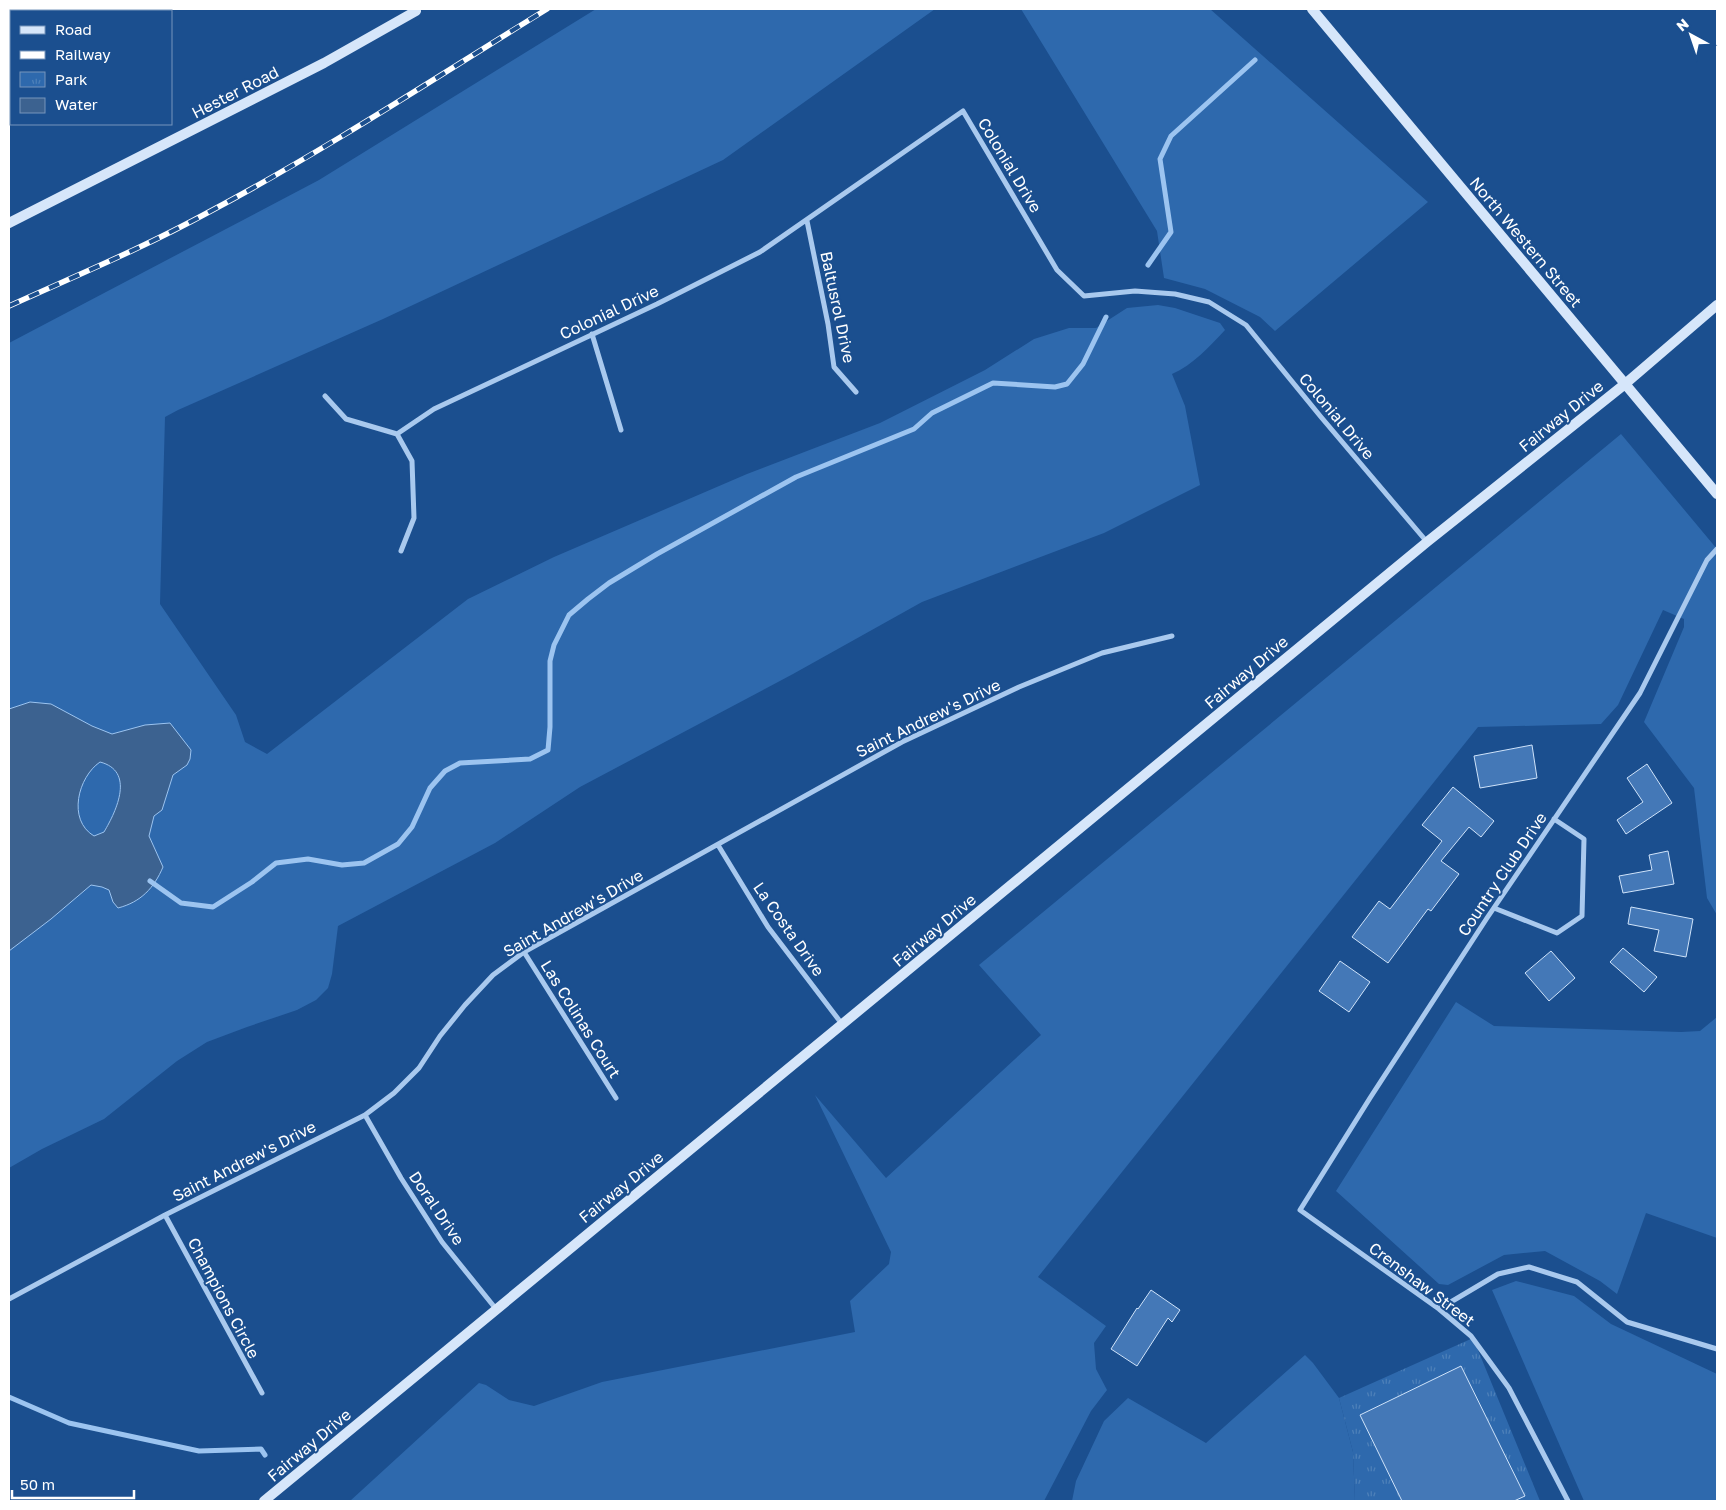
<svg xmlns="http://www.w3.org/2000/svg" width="1726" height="1510" viewBox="0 0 1726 1510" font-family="'Golos Text',sans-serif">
	<defs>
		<pattern id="park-tufts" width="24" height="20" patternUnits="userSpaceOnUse" patternTransform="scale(1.25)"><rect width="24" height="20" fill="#2e69ad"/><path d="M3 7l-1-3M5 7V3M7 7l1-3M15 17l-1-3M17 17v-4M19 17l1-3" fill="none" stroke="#4d80b9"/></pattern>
	</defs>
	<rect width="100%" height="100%" fill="#1b4f8f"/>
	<!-- grass -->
	<path fill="#2e69ad" d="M596 9H935L723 160 383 319 178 410 165 417 160 604 236 715 245 742 267 754 468 599 554 557 747 474 880 423 985 370 1034 339 1069 328H1096L1127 308 1158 305 1175 308 1220 323 1225 330C1209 347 1193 365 1172 374L1185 406 1200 485 1104 533 922 602 793 674 580 787 495 843 338 926 332 974 328 988 316 1000 297 1010 247 1027 207 1042 177 1061 104 1119 42 1149 9 1168V343L319 180Z
		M1021 9H1210L1428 202 1275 331 1260 317 1205 289 1164 278 1157 231Z
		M1621 434 1717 549V915L1707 898 1694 788 1644 722 1684 627V619L1663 610 1618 705 1601 724 1478 727 1038 1277 1106 1326 1094 1343 1096 1369 1107 1390 1091 1411 1044 1501H350L479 1383 486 1385 509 1400 534 1406 602 1382 855 1332 850 1301 889 1264 891 1252 815 1095 886 1178 1041 1035 979 965Z
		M1456 1002 1494 1026 1681 1032 1700 1031 1717 1017V1238L1646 1213 1617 1294 1600 1281 1545 1251 1504 1255 1448 1285 1439 1284 1336 1191Z
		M1516 1281 1574 1296 1611 1324 1717 1374V1501H1584L1492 1290Z
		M1305 1355 1313 1363 1339 1398 1353 1452 1355 1501H1072L1076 1481 1104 1421 1128 1398 1206 1443Z"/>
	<!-- park -->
	<path fill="url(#park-tufts)" d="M1473 1338 1540 1501H1355L1353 1452 1339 1398Z"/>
	<!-- water -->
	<path fill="#3c6290" stroke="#9cc4f0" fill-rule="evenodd" d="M30 702 51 704 92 726 112 734 145 725 170 723 191 750 190 759 187 765 173 775 162 810 154 816 149 836 163 867C154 888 141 902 118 908L113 902 109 890 102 887 91 885 51 919 9 951V709ZM100 762C135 771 117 810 104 832L94 836C67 820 78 777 100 762Z"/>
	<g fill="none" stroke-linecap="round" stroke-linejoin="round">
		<!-- stream -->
		<path stroke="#9cc4f0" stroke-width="5" d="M1148 265 1171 232 1160 159 1171 136 1255 60
			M150 881 181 903 213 907 252 882 276 863 308 859 342 865 364 863 398 844 412 827 430 788 445 771 460 763 530 759 548 750 550 727V661L554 645 569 615 588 599 609 583 657 554 796 477 914 429 932 413 993 383 1055 387 1067 384 1083 364 1106 317
			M9 1397 69 1423 199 1451 261 1449 265 1455"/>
	</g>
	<!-- building -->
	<path fill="#4478b7" stroke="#cfe3fa" d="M1532 745 1537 778 1480 788 1474 756Z
		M1647 764 1672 803 1626 834 1617 820 1643 802 1627 778Z
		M1453 787 1494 821 1481 837 1469 827 1441 861 1459 874 1431 911 1428 909 1388 963 1352 937 1379 901 1390 909 1442 841 1422 825Z
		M1668 851 1674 884 1623 893 1619 876 1652 870 1649 855Z
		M1631 907 1693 919 1686 957 1654 951 1659 930 1628 924Z
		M1623 948 1657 977 1644 992 1610 962Z
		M1551 951 1575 978 1549 1001 1525 973Z
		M1340 961 1370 982 1349 1012 1319 991Z
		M1151 1290 1180 1310 1172 1322 1168 1318 1137 1366 1111 1349 1137 1308 1138 1309Z
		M1461 1366 1525 1496 1514 1501H1402L1360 1415Z"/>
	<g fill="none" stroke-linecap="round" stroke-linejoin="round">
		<!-- minor -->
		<path stroke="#a9c9ee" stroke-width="5" d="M807 221 828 324 834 367 856 392
			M592 334 621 430
			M325 396 346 419 397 434 434 409 657 304 760 252 963 111 1057 270 1084 296 1135 291 1175 294 1209 302 1246 325 1321 417 1427 542
			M397 434 412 461 414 518 401 551
			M718 845 768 927 842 1024
			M1494 908 1557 933 1582 916 1584 839 1554 819
			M524 952 616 1098
			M365 1115 401 1178 442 1242 496 1309
			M165 1215 262 1393
			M9 1299 165 1215 365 1115 394 1093 419 1068 440 1036 465 1005 493 975 524 952 902 742 1019 687 1102 653 1172 636
			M1439 1309 1498 1274 1529 1267 1577 1282 1627 1322 1717 1349
			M1568 1501 1509 1388 1471 1336 1439 1309 1300 1210 1370 1098 1487 918 1640 693 1707 560 1717 549"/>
		<!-- secondary -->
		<path stroke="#d6e6fa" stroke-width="10" d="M1312 9 1717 494
			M9 223 324 63 416 11 414 9
			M264 1501 1427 542 1625 384 1717 305"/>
		<!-- rail casing -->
		<g stroke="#fff" stroke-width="5.5">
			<path id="rail" d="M9 306C75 276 143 248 207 213 324 151 435 78 547 9"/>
		</g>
		<!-- rail -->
		<use href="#rail" stroke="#1b4f8f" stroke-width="4" stroke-dasharray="11" stroke-linecap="butt"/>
	</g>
	<g text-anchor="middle" stroke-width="4" stroke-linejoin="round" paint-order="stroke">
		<!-- street labels -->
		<g font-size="16" fill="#fff" stroke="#1b4f8f">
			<text transform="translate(235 92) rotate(-27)" y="6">Hester Road</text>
			<text transform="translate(1010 165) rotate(59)" y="6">Colonial Drive</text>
			<text transform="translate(1526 242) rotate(50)" y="6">North Western Street</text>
			<text transform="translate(838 307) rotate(78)" y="6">Baltusrol Drive</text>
			<text transform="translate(609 312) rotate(-25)" y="6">Colonial Drive</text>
			<text transform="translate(1337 416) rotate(50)" y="6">Colonial Drive</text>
			<text transform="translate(1561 416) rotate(-39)" y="6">Fairway Drive</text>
			<text transform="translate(1246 672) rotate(-40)" y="6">Fairway Drive</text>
			<text transform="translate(928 718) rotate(-26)" y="6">Saint Andrew's Drive</text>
			<text transform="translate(1502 874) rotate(-56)" y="6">Country Club Drive</text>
			<text transform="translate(573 913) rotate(-30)" y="6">Saint Andrew's Drive</text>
			<text transform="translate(789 929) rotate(55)" y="6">La Costa Drive</text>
			<text transform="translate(934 930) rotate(-40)" y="6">Fairway Drive</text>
			<text transform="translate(581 1019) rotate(58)" y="6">Las Colinas Court</text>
			<text transform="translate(244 1161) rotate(-27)" y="6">Saint Andrew's Drive</text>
			<text transform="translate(621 1187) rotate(-39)" y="6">Fairway Drive</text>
			<text transform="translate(437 1208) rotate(56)" y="6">Doral Drive</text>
			<text transform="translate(1422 1284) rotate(37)" y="6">Crenshaw Street</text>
			<text transform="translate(224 1298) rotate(62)" y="6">Champions Circle</text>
			<text transform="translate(309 1445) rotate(-40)" y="6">Fairway Drive</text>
		</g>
	</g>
	<!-- border -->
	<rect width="1726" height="1510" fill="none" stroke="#ffffff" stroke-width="20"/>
	<!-- legend -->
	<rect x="10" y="10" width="162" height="115" fill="#1b4f8f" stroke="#7695bc"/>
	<rect x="20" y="26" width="25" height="8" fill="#d6e6fa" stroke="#7695bc"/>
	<text x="55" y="35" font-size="15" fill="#ffffff">Road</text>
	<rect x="20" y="51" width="25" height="8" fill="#ffffff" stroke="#7695bc"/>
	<text x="55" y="60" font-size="15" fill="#ffffff">Railway</text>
	<rect x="20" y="72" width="25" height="15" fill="url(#park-tufts)" stroke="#7695bc"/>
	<text x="55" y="85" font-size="15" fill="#ffffff">Park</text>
	<rect x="20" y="98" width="25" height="15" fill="#3c6290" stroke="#7695bc"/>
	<text x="55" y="110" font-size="15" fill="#ffffff">Water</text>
	<!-- north arrow -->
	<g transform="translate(1691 35) rotate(320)" stroke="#1b4f8f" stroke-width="4" paint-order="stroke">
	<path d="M0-4L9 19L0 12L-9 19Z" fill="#ffffff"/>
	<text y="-8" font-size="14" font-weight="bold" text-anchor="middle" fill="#ffffff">N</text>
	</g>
	<!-- scale -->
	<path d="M12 1490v8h122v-8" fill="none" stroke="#ffffff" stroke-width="2.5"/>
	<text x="20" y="1490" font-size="15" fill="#ffffff" stroke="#1b4f8f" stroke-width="4" paint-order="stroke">50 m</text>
</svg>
